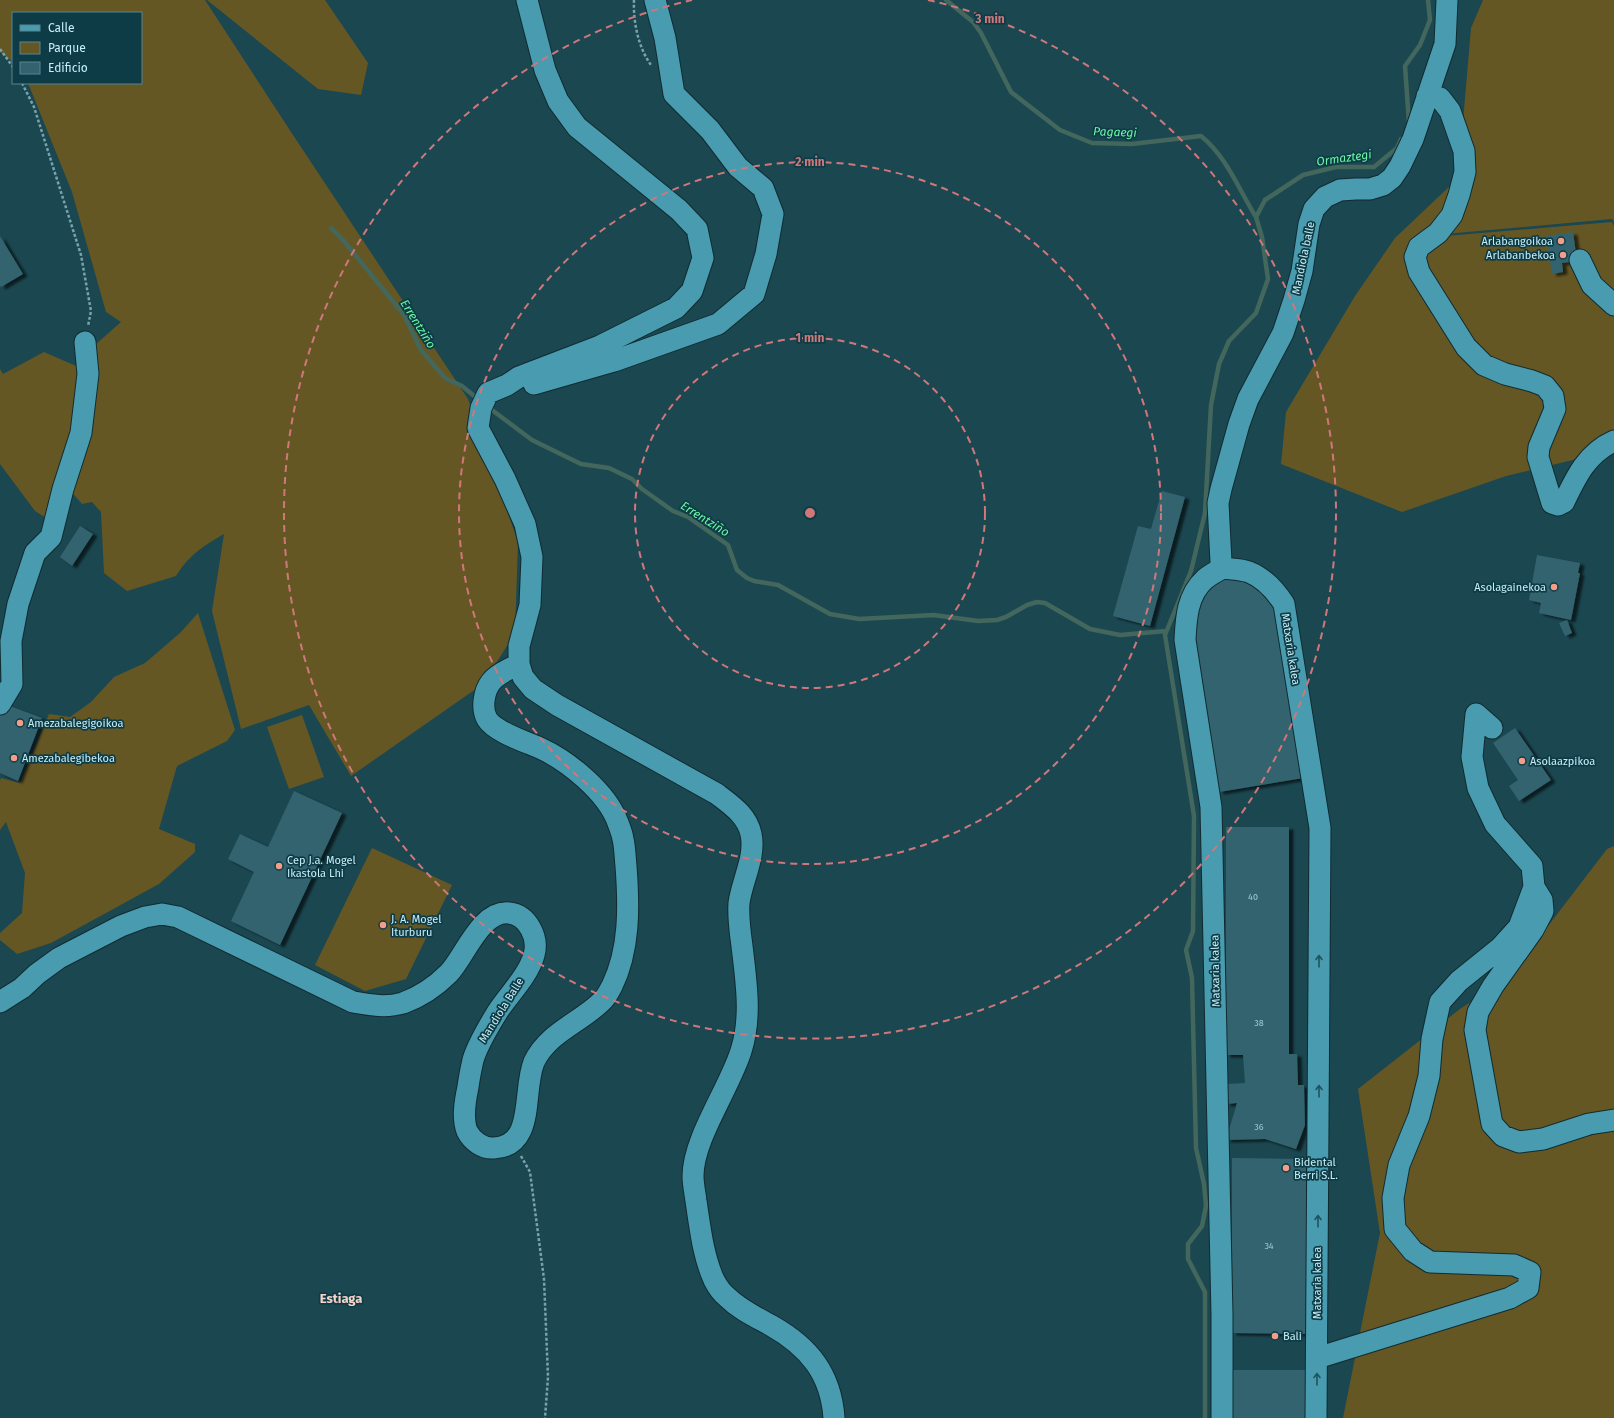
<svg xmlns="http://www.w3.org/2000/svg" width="1614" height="1418" viewBox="0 0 1614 1418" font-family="'Fira Sans',sans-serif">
	<defs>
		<filter id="shadow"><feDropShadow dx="4.5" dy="2.5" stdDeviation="1" flood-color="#0009"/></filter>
	</defs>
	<rect width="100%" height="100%" fill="#1b4751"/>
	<!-- green -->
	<path fill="#655724" d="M0 0H205L293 135 468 399 518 542 515 633 483 684 351 776 309 705 241 729 212 611 224 534C202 547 190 554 176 576L127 591 104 573 101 512 92 502 82 504 69 489 92 414 97 388 95 345 121 322 106 312 72 192 28 83H141V13H13V62L0 52Z
		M207 0H325L368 63 361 95 318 89Z
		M1483 0H1614V222L1612 219 1445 234V236L1612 222 1614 226V450L1506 476 1402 512 1281 464 1286 412 1355 296 1395 238 1451 185 1446 228 1462 133 1471 28Z
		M44 352 83 369 81 405 51 521 35 511 0 464V369L3 374Z
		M198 613 235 730 227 741 177 766 159 829 195 844V852L159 884 51 943 17 954 0 940V933L22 913 25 873 6 822 0 830V780L1 778 20 783 49 714 70 717 91 702 114 677 145 663 180 633Z
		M302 715 324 777 289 789 267 727Z
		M1614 846V1418H1343L1380 1233 1358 1089 1460 1009 1509 977 1607 849Z
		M372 848 452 885 406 979 365 991 315 965Z"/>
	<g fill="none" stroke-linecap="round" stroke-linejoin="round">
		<!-- stream -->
		<path stroke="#43675c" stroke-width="4.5" d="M946 0 973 22 981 33 1011 92 1060 130 1092 143 1132 144 1201 136C1227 157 1239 190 1256 217
			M1409 123 1405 66 1420 45 1430 20 1428 0
			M331 228 343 240 404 315 421 350 445 378 462 386 479 400
			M488 407 532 440 581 464 609 468 632 479 642 489 673 511 688 517 728 545 737 570 747 578 754 581 778 585 830 614 859 619 934 615 978 621 997 620 1006 617 1027 605 1037 602 1045 603 1090 629 1120 635 1166 631
			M1205 1418V1292L1188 1259V1244L1202 1226 1206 1206 1204 1184 1196 1148 1192 978 1186 950 1193 931 1194 816 1165 635 1191 571 1205 513 1211 405 1219 364 1229 341 1256 313 1268 279 1262 237 1256 217 1265 200 1303 175 1336 167H1374L1397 148 1401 139"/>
	</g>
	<!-- building -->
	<path fill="#32636e" filter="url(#shadow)" d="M1573 232 1577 261 1562 263 1563 272 1552 274 1546 236Z
		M0 236 23 274 1 287 0 286Z
		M1162 491 1185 497 1150 626 1113 616 1138 526 1151 529Z
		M80 526 93 534 72 566 60 557Z
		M1537 555 1580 563 1578 573H1580L1571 620 1539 613 1541 603 1529 600Z
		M1239 576 1250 577 1274 601 1303 778 1219 792 1191 613 1213 581Z
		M1567 620 1572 633 1565 636 1559 623Z
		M2 703 42 718 18 781 0 773V708Z
		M1515 728 1551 780 1519 801 1509 786 1518 780 1493 743Z
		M294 791 342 813 280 945 231 921 254 872 228 859 240 834 268 847Z
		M1226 827H1289V1054H1297L1298 1085H1304L1305 1125 1296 1149 1265 1139 1226 1140 1237 1103 1226 1104 1227 1084 1245 1083 1243 1055H1226Z
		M1232 1158 1306 1159V1334L1232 1333Z
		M1230 1370H1305V1418H1230Z"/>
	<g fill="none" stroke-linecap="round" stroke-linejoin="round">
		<!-- minor casing -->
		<g stroke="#112b31" stroke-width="23">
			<path id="minor" d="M527 0 545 70 558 101 577 127 679 210 697 229 703 258 692 291 676 308 600 346 519 377 507 385 488 393 481 408 478 428 505 479 525 524 532 557 530 605 519 646V664L523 677 533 689 557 705 717 794C731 805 747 815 751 834 756 857 742 880 739 903 738 917 740 932 742 946 746 981 752 1017 741 1051 729 1089 693 1139 693 1176 693 1184 695 1193 696 1201 700 1227 703 1256 714 1280 717 1286 722 1293 727 1297 740 1310 756 1317 772 1326 809 1347 831 1374 834 1418
				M1427 96 1440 98 1450 111 1464 151 1465 172 1459 195 1452 215 1438 233 1419 247 1415 257 1419 272 1466 347 1484 365 1505 374 1532 381 1545 386 1553 396 1555 409 1539 447 1538 457 1552 503 1558 505 1564 502C1576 477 1587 453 1614 441
				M1580 260 1592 285 1614 305
				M534 384 614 361 718 324 754 294 766 254 773 214 763 188 738 167 710 130 674 94 665 38 655 0
				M1223 568 1221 562 1218 503 1221 489 1239 424 1248 399 1283 333 1294 300 1302 271 1309 224 1314 209 1325 197 1340 190 1356 189H1370L1383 185 1392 178 1400 166 1413 139 1445 44 1447 0
				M0 704 12 684 11 641 18 604 35 553 51 537 63 489 81 433 88 374 85 342
				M1534 887 1542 900 1543 911 1533 930 1493 986 1478 1012 1475 1030 1492 1124 1503 1136 1519 1142 1543 1139 1589 1124 1614 1120
				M0 1002 22 988 37 974 59 958 121 926 145 917 162 914 178 917 353 1002C370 1005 386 1008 403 1003 420 997 436 986 449 973 465 956 481 910 509 913 528 915 539 938 534 955 528 976 510 993 498 1011 489 1026 478 1043 473 1060 471 1069 469 1079 468 1087 465 1101 462 1118 467 1131 472 1141 483 1149 494 1148 536 1146 522 1091 534 1062 548 1032 582 1022 603 1000 607 996 609 991 612 986 630 949 629 906 626 866 625 857 625 847 623 839 622 833 620 828 618 823 607 792 568 761 540 748 526 742 495 732 487 719 481 708 484 691 491 682 497 674 509 669 519 664
				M1317 1358 1510 1298 1528 1288 1530 1272 1514 1265 1430 1262 1413 1251 1395 1229 1393 1198 1399 1165 1419 1116 1429 1076 1432 1039 1440 1002 1459 981 1500 948 1519 927 1534 887 1532 866 1495 824 1478 788 1472 757 1476 714 1492 728
				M1222 1418V1315L1211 807 1185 640C1186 619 1187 595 1205 579 1210 575 1217 571 1223 568 1231 569 1241 569 1249 572 1264 578 1275 590 1284 604L1320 828 1316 1418"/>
		</g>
		<!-- path -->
		<path stroke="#79a2ac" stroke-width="2.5" stroke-dasharray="3 2" stroke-linecap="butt" d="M634 0C633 21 638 47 651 65
			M0 49 13 67
			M22 83 34 107 81 255 91 311 88 326
			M521 1156 530 1172 544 1279 548 1377 545 1418"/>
		<!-- minor -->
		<use href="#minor" stroke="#499caf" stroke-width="21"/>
	</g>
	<!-- one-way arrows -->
	<defs><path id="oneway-shaft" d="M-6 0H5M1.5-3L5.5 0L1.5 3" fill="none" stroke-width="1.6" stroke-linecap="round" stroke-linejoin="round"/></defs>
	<g stroke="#1d5460">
		<use href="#oneway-shaft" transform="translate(1319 961) rotate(-90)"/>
		<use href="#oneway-shaft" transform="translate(1319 1091) rotate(-90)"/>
		<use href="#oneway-shaft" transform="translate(1318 1221) rotate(-90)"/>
		<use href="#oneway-shaft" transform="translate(1317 1379) rotate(-90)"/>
	</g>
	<!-- distance rings -->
	<g fill="none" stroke="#d0777b" stroke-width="2" stroke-dasharray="7 5">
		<circle cx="810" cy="513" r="175"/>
		<circle cx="810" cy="513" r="351"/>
		<path d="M928 0A526 526 0 1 1 692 0"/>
	</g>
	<!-- markers -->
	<g fill="#f49e89" stroke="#0e3c46" stroke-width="1.5">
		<circle cx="1561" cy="241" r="4"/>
		<circle cx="1563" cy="255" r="4"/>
		<circle cx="1554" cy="587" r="4"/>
		<circle cx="20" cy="723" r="4"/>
		<circle cx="14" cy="758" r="4"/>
		<circle cx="1522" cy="761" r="4"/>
		<circle cx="279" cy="866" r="4"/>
		<circle cx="383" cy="925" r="4"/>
		<circle cx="1286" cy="1168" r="4"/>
		<circle cx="1275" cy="1336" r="4"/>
	</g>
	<g text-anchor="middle" stroke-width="3.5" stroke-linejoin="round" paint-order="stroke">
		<!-- number labels -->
		<g font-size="9" fill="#a2cad5">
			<text x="1253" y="900">40</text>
			<text x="1259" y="1026">38</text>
			<text x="1259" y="1130">36</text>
			<text x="1269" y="1249">34</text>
		</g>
		<!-- poi labels -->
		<g font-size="11" fill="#c7edf7" stroke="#0e3c46" text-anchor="start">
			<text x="1553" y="245" text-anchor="end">Arlabangoikoa</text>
			<text x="1555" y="259" text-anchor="end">Arlabanbekoa</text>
			<text x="1546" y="591" text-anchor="end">Asolagainekoa</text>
			<text x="28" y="727">Amezabalegigoikoa</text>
			<text x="22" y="762">Amezabalegibekoa</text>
			<text x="1530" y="765">Asolaazpikoa</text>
			<text x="287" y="864">Cep J.a. Mogel<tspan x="287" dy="13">Ikastola Lhi</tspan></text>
			<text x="391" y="923">J. A. Mogel<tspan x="391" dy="13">Iturburu</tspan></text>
			<text x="1294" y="1166">Bidental<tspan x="1294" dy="13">Berri S.L.</tspan></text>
			<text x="1283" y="1340">Bali</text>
		</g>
		<!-- street labels -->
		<g font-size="11" fill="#c7edf7" stroke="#0e3c46">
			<text transform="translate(1303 258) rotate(-78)" y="4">Mandiola balle</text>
			<text transform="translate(1291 649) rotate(81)" y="4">Matxaria kalea</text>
			<text transform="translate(1215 971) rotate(-91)" y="4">Matxaria kalea</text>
			<text transform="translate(501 1010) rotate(-58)" y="4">Mandiola Balle</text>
			<text transform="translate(1317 1283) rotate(-90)" y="4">Matxaria kalea</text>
		</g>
		<!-- water labels -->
		<g font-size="12" font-style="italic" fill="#6af7a3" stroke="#0e3c46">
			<text transform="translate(1115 132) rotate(2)" y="4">Pagaegi</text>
			<text transform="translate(1344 158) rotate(-8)" y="4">Ormaztegi</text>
			<text transform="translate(418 324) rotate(58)" y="4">Errentziño</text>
			<text transform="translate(705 519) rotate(32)" y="4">Errentziño</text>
		</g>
		<!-- quarter labels -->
		<g font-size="13" font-weight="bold" fill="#f5d3ca" stroke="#0e3c46">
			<text x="341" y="1303">Estiaga</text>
		</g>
	</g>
	<circle cx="810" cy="513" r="6" fill="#d0777b" stroke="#0e3c46" stroke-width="2"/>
	<g font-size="12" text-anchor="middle" font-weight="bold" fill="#d0777b" stroke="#0e3c46" stroke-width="3.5" stroke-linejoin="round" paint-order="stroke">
		<text x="990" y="23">3 min</text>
		<text x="810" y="166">2 min</text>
		<text x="810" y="342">1 min</text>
	</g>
	<!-- legend -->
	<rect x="12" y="12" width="130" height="72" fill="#0e3c46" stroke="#58838d"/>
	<rect x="20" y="25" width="20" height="6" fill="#499caf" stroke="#58838d"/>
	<text x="48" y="32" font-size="12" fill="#c7edf7">Calle</text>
	<rect x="20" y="42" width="20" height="12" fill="#655724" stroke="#58838d"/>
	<text x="48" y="52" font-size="12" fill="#c7edf7">Parque</text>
	<rect x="20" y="62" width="20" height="12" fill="#32636e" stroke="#58838d"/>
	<text x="48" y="72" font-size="12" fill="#c7edf7">Edificio</text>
</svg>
